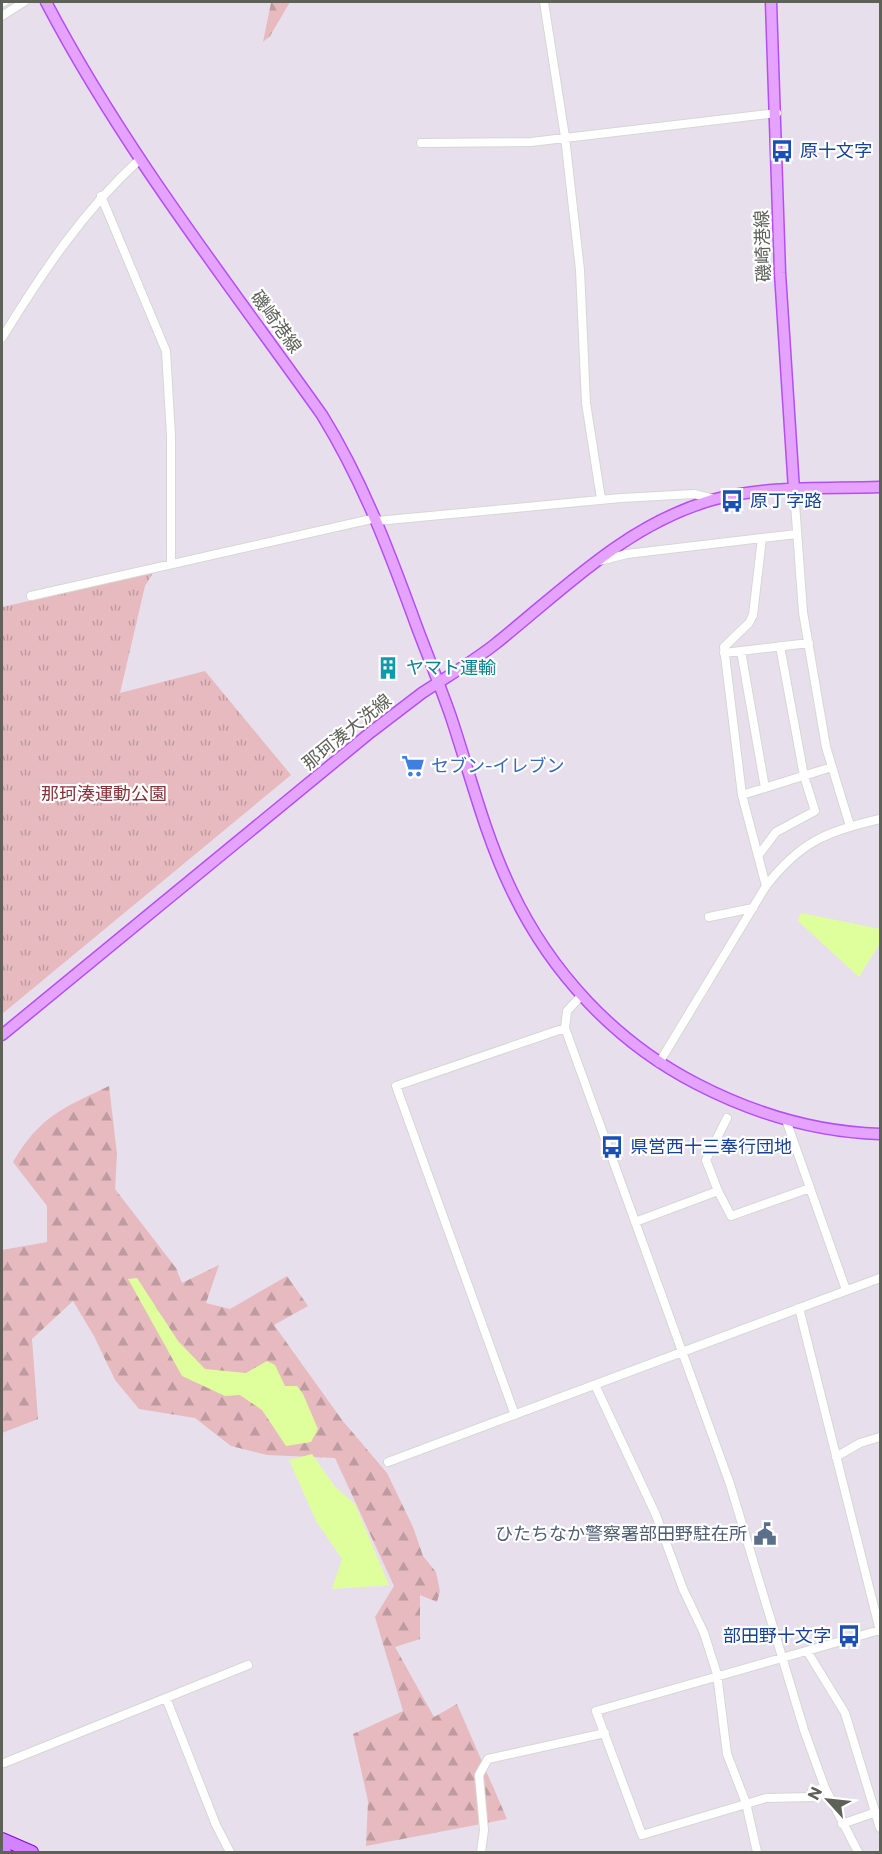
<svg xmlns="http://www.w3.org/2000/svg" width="882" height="1854" viewBox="0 0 882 1854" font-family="Commissioner,'Noto Sans JP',sans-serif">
	<defs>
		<pattern id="forest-firs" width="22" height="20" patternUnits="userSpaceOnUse" patternTransform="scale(1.5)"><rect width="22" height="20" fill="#e6babf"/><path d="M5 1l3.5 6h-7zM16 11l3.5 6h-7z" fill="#be9b9e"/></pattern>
		<pattern id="park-tufts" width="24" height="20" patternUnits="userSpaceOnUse" patternTransform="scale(1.5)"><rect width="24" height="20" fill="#e6babf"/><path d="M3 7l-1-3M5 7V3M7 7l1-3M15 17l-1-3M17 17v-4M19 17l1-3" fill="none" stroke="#be9b9e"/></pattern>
	</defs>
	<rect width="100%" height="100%" fill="#e8dfec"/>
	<!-- forest -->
	<path fill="url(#forest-firs)" d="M264 2H290L270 36 263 42 271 3Z
		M109 1086 117 1154 115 1189 176 1268 182 1283 219 1265 206 1303 230 1309 287 1276 308 1306 274 1325 342 1420 387 1473 413 1527 423 1556 436 1572 440 1591 437 1602 420 1595V1639L395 1647 434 1717 457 1704 507 1819 366 1846 368 1801 353 1734 403 1711 375 1617 394 1586 335 1458 267 1455 231 1446 195 1418 139 1409 115 1380 94 1336 73 1301 32 1339 38 1419 2 1433V1250L47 1242V1206L13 1162C40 1116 63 1108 109 1086Z"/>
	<!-- park -->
	<path fill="url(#park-tufts)" d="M153 573 145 586 120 693 205 671 291 775 2 1014V607Z"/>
	<!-- water -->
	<path fill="#dfff9d" d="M801 913 880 929V943L859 977 798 921Z
		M137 1278 178 1341 205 1369 246 1373 267 1361 275 1365 285 1386H297L303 1394 318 1429 311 1442 286 1446 262 1410 240 1395 225 1396 182 1376 128 1279Z
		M312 1454 335 1487 355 1504 389 1585 332 1589 342 1559 316 1521 289 1460Z"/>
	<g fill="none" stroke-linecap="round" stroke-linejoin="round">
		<!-- minor casing -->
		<g stroke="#d4d8d1" stroke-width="10">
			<path id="minor" d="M544 2 565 137 580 270 586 403 601 499
				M2 3 4 2
				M2 16 24 2
				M421 143 531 142 777 113
				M101 196 166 351 171 436V564
				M2 338C42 273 83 211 139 160
				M794 490 803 612 826 747 850 826
				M377 521 621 498 694 494 714 499
				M599 561 627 554 762 538
				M31 596 376 518
				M741 651 765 788
				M724 653 809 643
				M742 795 832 767
				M758 856 776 832 815 811 804 776 780 646
				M766 886 742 795 724 647 749 623 753 615 762 538 797 534
				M709 917 753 908
				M581 996 567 1011 565 1028 730 1484 804 1730 825 1788 858 1852
				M659 1063 766 886C800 842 827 831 880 819
				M786 1120 846 1290
				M718 1191 706 1160 727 1118
				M635 1222 718 1191 731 1216 810 1188
				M799 1308 880 1631
				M595 1385 656 1515 683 1589 704 1633 717 1674 727 1754 746 1803 757 1852
				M515 1415 396 1086 565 1028
				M836 1457 860 1443 880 1437
				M388 1462 880 1278
				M807 1651 845 1713 880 1828
				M166 1698 216 1825 230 1852
				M4 1763 248 1665
				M825 1788 812 1791V1797L766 1798 642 1835 596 1711 880 1630
				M842 1824 876 1812
				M481 1852 484 1830 479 1775 488 1759 605 1733"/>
		</g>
		<!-- major casing -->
		<g stroke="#b54ef7" stroke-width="13">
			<path id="major" d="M46 2C123 149 226 280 322 415 364 483 391 556 418 630 429 659 441 688 451 717 470 774 485 835 511 889 550 972 615 1042 697 1084 755 1114 816 1132 880 1134
				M771 2 780 273 794 490
				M2 1035 371 732C388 719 405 706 422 693 446 677 471 663 494 645 563 590 625 525 712 500 766 485 826 489 880 487"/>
		</g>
		<!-- highway casing -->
		<g stroke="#8800ec" stroke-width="14">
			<path id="highway" d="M2 1839 32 1852
				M2 1851 5 1852"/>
		</g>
		<!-- minor -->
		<use href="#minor" stroke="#fff" stroke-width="8"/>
		<!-- major -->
		<use href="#major" stroke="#e5a2ff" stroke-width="10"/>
		<!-- highway -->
		<use href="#highway" stroke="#d284ff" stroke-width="12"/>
	</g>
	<!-- icons -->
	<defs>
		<g id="bus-bare" transform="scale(1.8)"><path d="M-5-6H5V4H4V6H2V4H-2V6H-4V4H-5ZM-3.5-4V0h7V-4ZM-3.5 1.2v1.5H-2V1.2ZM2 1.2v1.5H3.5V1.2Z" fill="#1a4fb4" stroke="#fff" stroke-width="2.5" paint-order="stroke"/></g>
		<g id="building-bare" transform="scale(1.8)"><path d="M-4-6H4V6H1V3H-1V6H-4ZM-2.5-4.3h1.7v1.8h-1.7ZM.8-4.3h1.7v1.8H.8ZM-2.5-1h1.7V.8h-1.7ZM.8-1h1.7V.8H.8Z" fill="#0f9aa8" stroke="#fff" stroke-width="2.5" paint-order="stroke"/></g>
		<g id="supermarket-bare" transform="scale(1.8)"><path d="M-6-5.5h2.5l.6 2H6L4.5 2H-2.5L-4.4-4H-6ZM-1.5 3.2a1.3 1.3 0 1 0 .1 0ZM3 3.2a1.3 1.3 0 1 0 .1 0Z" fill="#3f7fe0" stroke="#fff" stroke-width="2.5" paint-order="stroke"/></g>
		<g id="civic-bare" transform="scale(1.8)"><path d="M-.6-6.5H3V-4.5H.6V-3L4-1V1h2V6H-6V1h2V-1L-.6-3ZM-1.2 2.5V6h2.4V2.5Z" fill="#5c6f8a" stroke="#fff" stroke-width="2.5" paint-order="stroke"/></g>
	</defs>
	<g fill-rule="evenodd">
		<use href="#bus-bare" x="782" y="151"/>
		<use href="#bus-bare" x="732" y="501"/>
		<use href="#building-bare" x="388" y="668"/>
		<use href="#supermarket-bare" x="413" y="766"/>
		<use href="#bus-bare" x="612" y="1147"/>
		<use href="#civic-bare" x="765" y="1534"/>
		<use href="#bus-bare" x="849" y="1636"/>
	</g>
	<g text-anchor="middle" stroke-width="4.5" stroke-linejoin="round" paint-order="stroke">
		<!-- transit labels -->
		<g font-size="18" fill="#164399" stroke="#fff" text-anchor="start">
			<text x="800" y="157">原十文字</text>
			<text x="750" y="507">原丁字路</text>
			<text x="630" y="1153">県営西十三奉行団地</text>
			<text x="831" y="1642" text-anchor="end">部田野十文字</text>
		</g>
		<!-- street labels -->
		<g font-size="18" fill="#5d6158" stroke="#fff">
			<text transform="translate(763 246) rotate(-92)" y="6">磯崎港線</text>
			<text transform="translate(276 322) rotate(54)" y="6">磯崎港線</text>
			<text transform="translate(347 732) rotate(-39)" y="6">那珂湊大洗線</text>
		</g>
		<!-- culture labels -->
		<g font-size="18" fill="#0d838f" stroke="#fff" text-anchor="start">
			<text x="406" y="674">ヤマト運輸</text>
		</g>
		<!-- shop labels -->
		<g font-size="18" fill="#366cbe" stroke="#fff" text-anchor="start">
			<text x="431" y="772">セブン-イレブン</text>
		</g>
		<!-- park labels -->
		<g font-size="18" fill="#883137" stroke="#fff">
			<text x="104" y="800">那珂湊運動公園</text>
		</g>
		<!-- service labels -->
		<g font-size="18" fill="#4e5e75" stroke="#fff" text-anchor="end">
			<text x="747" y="1540">ひたちなか警察署部田野駐在所</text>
		</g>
	</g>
	<!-- border -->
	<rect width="882" height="1854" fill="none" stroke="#5d6158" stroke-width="6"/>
	<!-- north arrow -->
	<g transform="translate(828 1800) rotate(297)" stroke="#ffffff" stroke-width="4.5" paint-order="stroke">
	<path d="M0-4.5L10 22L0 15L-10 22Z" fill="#5d6158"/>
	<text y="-9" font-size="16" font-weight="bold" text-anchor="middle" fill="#5d6158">N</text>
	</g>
</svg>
